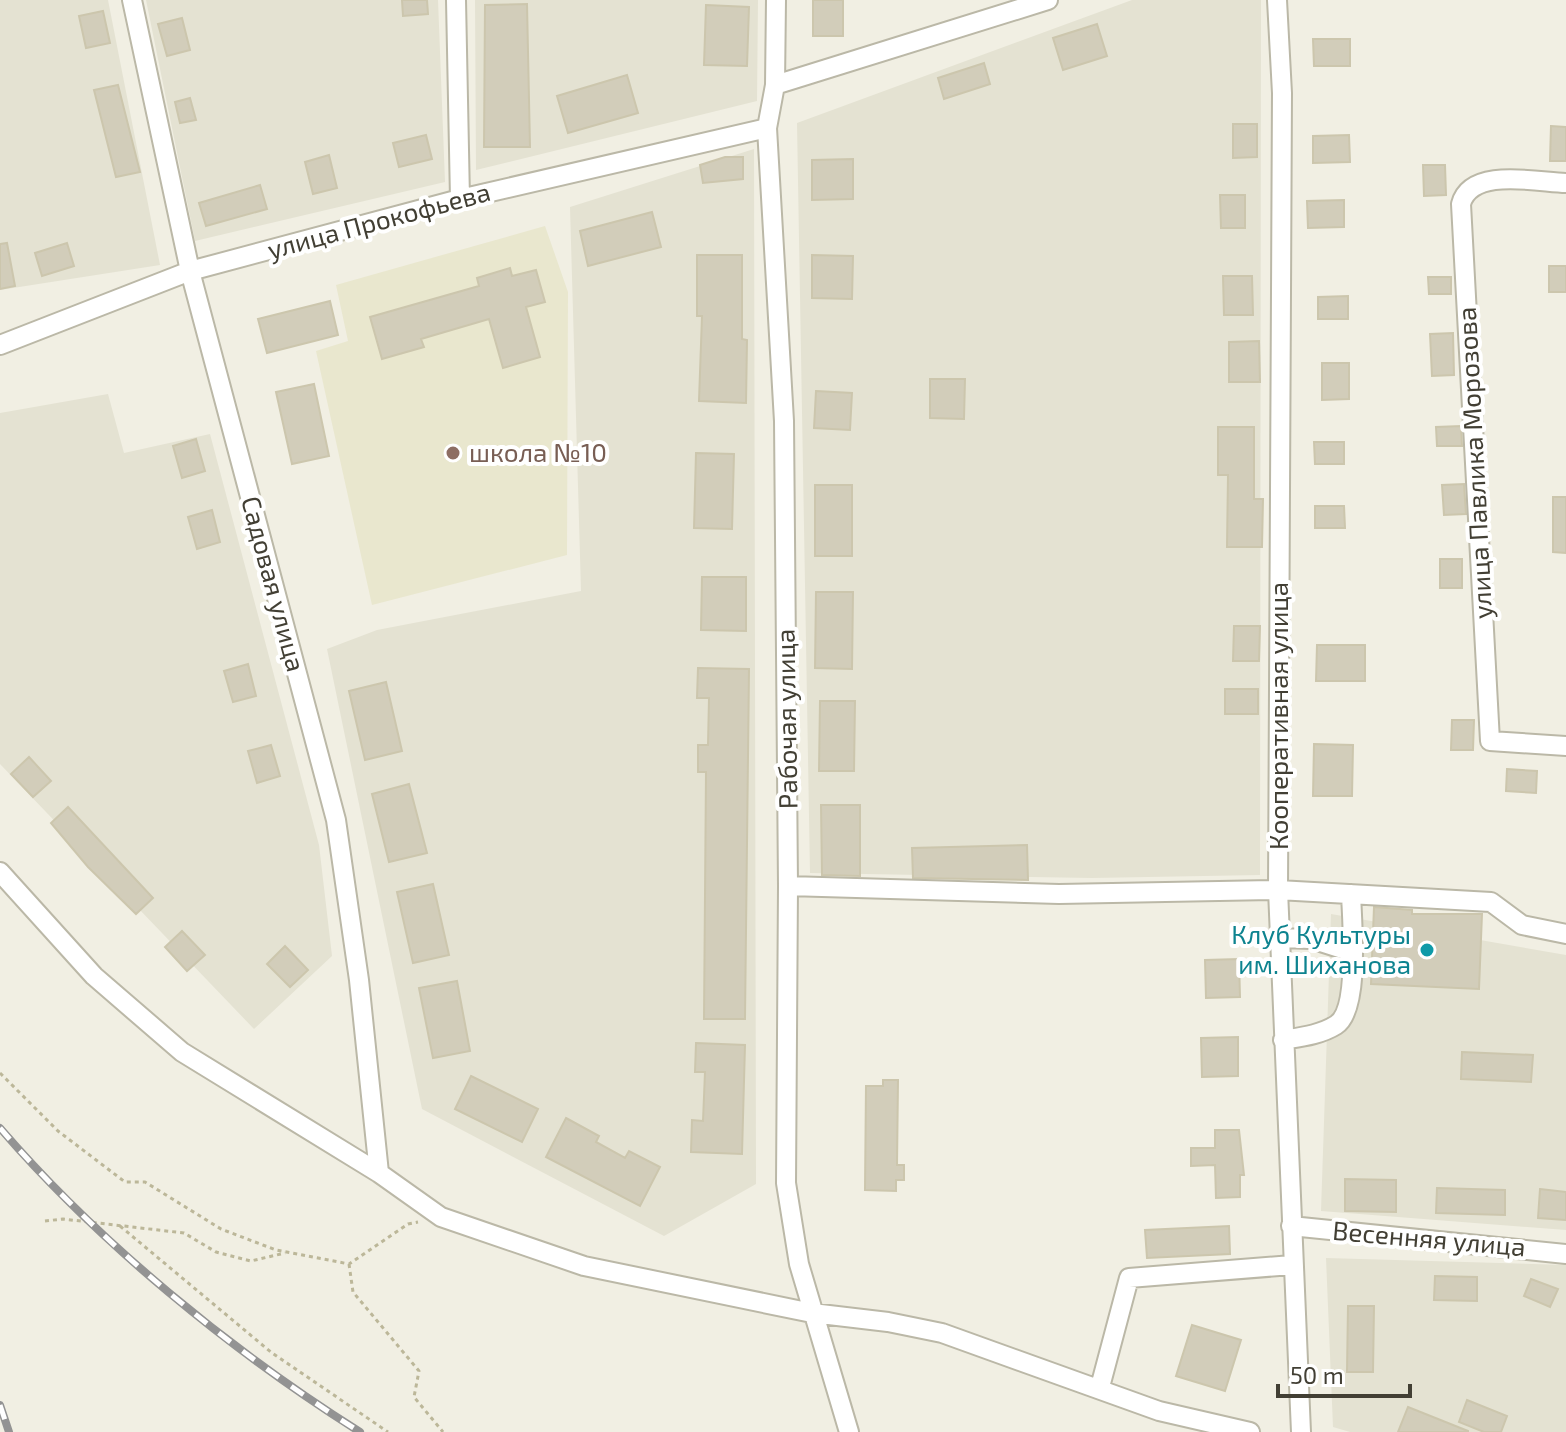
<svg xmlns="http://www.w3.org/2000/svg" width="1566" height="1432" viewBox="0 0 1566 1432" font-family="'Exo 2',sans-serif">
	<rect width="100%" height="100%" fill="#f1efe3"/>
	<!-- residential -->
	<path fill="#e4e2d2" d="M0 0H108L160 265 0 290Z
		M146 0H438L445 182 195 241Z
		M475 0H758L757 101 476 170Z
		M1132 0H1261L1260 875 1092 878 810 873 797 123Z
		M754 149 756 1184 664 1236 422 1109 327 649 377 630 581 591 570 207Z
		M108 394 124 453 210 434 319 845 332 956 254 1029 0 764V413Z
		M1331 914 1566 955V1230L1321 1211Z
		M1326 1258 1566 1265V1432H1350L1333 1427Z"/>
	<!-- education -->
	<path fill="#e9e7ce" d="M545 226 568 292 567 555 372 605 316 351 348 341 336 285Z"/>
	<!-- building -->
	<path fill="#d2cdba" stroke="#ccc6ad" stroke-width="2" d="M402 0H427L428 14 403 16Z
		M813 0H843V36H813Z
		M527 4 530 147H484L485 5Z
		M706 5 749 7 747 66 704 65Z
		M103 11 110 43 86 48 79 16Z
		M182 18 190 50 167 56 158 24Z
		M1097 24 1107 56 1063 70 1053 38Z
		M1313 39H1350V66H1314Z
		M984 63 990 84 944 99 938 78Z
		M627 75 638 113 568 133 557 96Z
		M118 85 140 172 116 177 94 90Z
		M190 98 196 120 180 123 175 102Z
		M1233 124H1257V157L1233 158Z
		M1551 126 1566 127V161H1550Z
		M426 135 432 159 399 167 393 143Z
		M1349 135 1350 162 1313 163V136Z
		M329 155 337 188 313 194 305 162Z
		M725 157H743V179L703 183 700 165Z
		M853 159V199L812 200V160Z
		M1423 165H1445L1446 195 1424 196Z
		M260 185 267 209 206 226 199 203Z
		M1220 195H1245V228H1221Z
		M1344 200V227L1308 228 1307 201Z
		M652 212 661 247 588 266 580 231Z
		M7 243 15 286 0 289V244Z
		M67 243 74 266 42 276 35 253Z
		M697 255H742V339L747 340 746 403 699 401 702 316H697Z
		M812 255 853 256 852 299 812 298Z
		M1549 266H1566V292H1549Z
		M510 268 512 276 536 270 545 302 526 307 540 357 503 368 489 319 421 339 424 347 382 359 370 317 479 286 477 278Z
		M1223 276H1252L1253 315H1224Z
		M1428 277H1451V294H1429Z
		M1348 296V319H1318V297Z
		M330 301 338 335 267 353 258 319Z
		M1453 333 1454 375 1432 376 1430 334Z
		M1259 341 1260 382H1229V342Z
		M1322 363H1349V399L1322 400Z
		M930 379H965L964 419 930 418Z
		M314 384 329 456 292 464 276 392Z
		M816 391 852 393 850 430 814 428Z
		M1461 426 1462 446H1437L1436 427Z
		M1218 427H1254V499H1263L1262 547H1227L1228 475H1218Z
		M196 439 205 471 182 478 173 446Z
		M1314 442H1344V464H1315Z
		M696 453 734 454 732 529 694 528Z
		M1464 484 1466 514 1444 515 1442 485Z
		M815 485H852V556H815Z
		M1553 497H1566V553L1553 552Z
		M1315 506H1344L1345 528H1315Z
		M212 510 220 542 197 549 188 517Z
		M1440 559H1462V588H1440Z
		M702 577H746V631L701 630Z
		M816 592H853L852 669 815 668Z
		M1234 626H1260L1259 661H1233Z
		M1317 645H1365V681H1316Z
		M248 664 256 696 233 702 224 671Z
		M698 668 749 669 745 1019H704L706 772H698V745H708L709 698H697Z
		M386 682 402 751 365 760 349 691Z
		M1225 689H1258V714H1225Z
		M820 701H855L854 771H819Z
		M1452 720H1474L1473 750H1451Z
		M1314 744 1353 745 1352 796H1313Z
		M271 745 280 776 257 783 248 751Z
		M29 757 51 781 33 797 11 774Z
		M1507 769 1537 771 1536 793 1506 791Z
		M409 784 427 853 389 862 372 794Z
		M821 805H860V876L822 875Z
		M68 807 153 898 136 914 88 867 51 823Z
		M1027 845 1028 880 913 878 912 848Z
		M433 884 449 955 413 963 397 892Z
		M1374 907 1412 910V914H1482L1479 989 1371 984Z
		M182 931 205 955 187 971 165 947Z
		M285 946 308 970 290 987 267 964Z
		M1239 959 1240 997 1206 998 1205 960Z
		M457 981 470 1051 433 1058 419 988Z
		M1238 1037V1076L1202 1077 1201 1038Z
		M696 1043 745 1045 742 1154 691 1152 692 1120 703 1121 705 1072H695Z
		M1462 1052 1533 1055 1531 1082 1461 1079Z
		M471 1076 538 1109 522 1142 455 1109Z
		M883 1080H898L897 1165H904V1180H896V1191L865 1190 866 1086H883Z
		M566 1118 599 1136 596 1142 625 1158 629 1151 660 1167 640 1206 546 1157Z
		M1215 1130H1239L1244 1175H1240V1197L1216 1198 1215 1165 1191 1166V1148H1215Z
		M1345 1179 1396 1180V1212L1345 1211Z
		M1437 1188 1505 1190V1215L1436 1213Z
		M1540 1189 1566 1192V1220L1538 1218Z
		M1229 1226 1230 1254 1147 1258 1145 1230Z
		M1435 1276 1477 1277V1301L1434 1300Z
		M1531 1279 1558 1289 1550 1307 1524 1296Z
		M1348 1306H1374L1373 1372H1347Z
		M1192 1325 1241 1340 1225 1391 1176 1376Z
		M1467 1400 1507 1416 1501 1432H1484L1459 1422Z
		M1408 1407 1468 1431V1432H1398Z"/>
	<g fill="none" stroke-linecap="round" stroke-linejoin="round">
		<!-- minor casing -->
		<g stroke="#bbb8a7" stroke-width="22">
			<path id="minor" d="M132 0 190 271 336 820 359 980 379 1173
				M456 0 460 199
				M776 0 775 85 767 128 784 421 788 886 786 1183 799 1264 849 1432
				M1277 0 1282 93 1278 890 1301 1432
				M775 85 1048 0
				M1566 183C1536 182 1471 167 1461 204L1490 741 1566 746
				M0 345 190 271 460 199 767 128
				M0 872 94 976 182 1052 379 1173 441 1217 584 1266 812 1313 888 1322 942 1333 1159 1411 1250 1432
				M788 886 1059 894 1278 890 1491 902 1522 925 1566 934
				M1280 938 1311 939 1352 952
				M1283 1040C1301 1037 1320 1035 1336 1025 1360 1010 1352 922 1351 894
				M1291 1226 1566 1254
				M1100 1387 1129 1278 1292 1265"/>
		</g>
		<!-- path -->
		<path stroke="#bcb799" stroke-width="3" stroke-dasharray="4 4" stroke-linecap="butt" d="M0 1073 58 1131 125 1182H145L221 1229 276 1250 349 1264 408 1224 418 1222
			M45 1221 63 1219 184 1233 216 1252 251 1261 285 1253
			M120 1226 272 1353 388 1432
			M349 1264 353 1292 419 1371 414 1397 443 1432"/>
		<!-- minor -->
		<use href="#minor" stroke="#fff" stroke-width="18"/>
		<!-- rail casing -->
		<g stroke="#939393" stroke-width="8">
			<path id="rail" d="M0 1128C98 1242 233 1352 360 1432
				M0 1405 9 1432"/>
		</g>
		<!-- rail -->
		<use href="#rail" stroke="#fff" stroke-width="5" stroke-dasharray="15" stroke-linecap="butt"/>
	</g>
	<!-- markers -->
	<circle fill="#8d6e63" stroke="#fff" stroke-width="3" cx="453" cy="453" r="8"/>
	<circle fill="#0f9aa8" stroke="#fff" stroke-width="3" cx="1427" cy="950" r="8"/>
	<g text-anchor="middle" stroke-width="8" stroke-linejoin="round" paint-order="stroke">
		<!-- street labels -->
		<g font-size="26" fill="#423f34" stroke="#fff">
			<text transform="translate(379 221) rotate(-15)" y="9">улица Прокофьева</text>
			<text transform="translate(1475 463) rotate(-93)" y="9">улица Павлика Морозова</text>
			<text transform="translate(273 584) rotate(75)" y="9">Садовая улица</text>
			<text transform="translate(1279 716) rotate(-90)" y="9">Кооперативная улица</text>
			<text transform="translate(787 719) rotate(-91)" y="9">Рабочая улица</text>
			<text transform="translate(1429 1239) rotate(5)" y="9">Весенняя улица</text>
		</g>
		<!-- education labels -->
		<g font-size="26" fill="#785e54" stroke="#fff" text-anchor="start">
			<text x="469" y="462">школа №10</text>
		</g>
		<!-- culture labels -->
		<g font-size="26" fill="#0d838f" stroke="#fff" text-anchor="end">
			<text x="1411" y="944">Клуб Культуры<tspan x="1411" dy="30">им. Шиханова</tspan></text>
		</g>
	</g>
	<!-- scale -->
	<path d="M1278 1384v12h132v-12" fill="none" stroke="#423f34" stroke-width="4"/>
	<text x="1290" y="1384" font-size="24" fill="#423f34" stroke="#ffffff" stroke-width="6" paint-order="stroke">50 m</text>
</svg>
